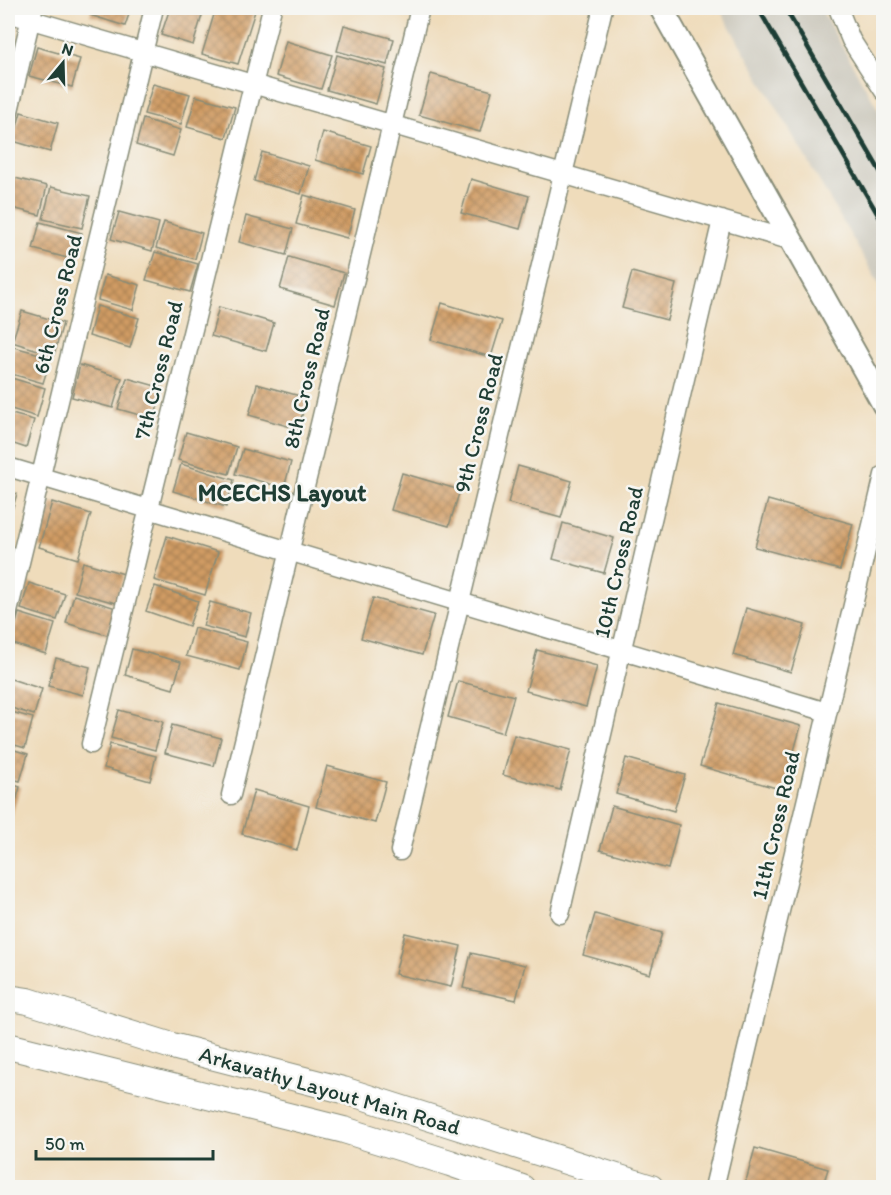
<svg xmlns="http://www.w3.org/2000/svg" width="891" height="1195" viewBox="0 0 891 1195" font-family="Itim,sans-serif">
	<defs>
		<pattern id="building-cross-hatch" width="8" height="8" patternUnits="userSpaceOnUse" patternTransform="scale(1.5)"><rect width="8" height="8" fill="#d09b63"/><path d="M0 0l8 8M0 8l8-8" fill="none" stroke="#a88052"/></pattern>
	</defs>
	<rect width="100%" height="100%" fill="#f6f6f2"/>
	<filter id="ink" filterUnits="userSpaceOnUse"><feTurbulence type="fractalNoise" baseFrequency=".0167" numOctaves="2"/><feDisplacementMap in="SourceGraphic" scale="12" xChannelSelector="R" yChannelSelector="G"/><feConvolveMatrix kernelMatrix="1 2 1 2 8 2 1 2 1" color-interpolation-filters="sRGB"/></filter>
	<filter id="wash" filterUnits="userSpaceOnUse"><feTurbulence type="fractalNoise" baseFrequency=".008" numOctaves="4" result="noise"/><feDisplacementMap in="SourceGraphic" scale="24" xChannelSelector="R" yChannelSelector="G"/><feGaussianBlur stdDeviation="1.35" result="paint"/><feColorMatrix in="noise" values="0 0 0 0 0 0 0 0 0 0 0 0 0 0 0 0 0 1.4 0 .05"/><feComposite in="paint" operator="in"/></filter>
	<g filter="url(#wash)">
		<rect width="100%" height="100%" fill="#efdcbb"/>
		<!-- railway -->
		<path fill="#c8c4b8" d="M719 8H820L883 118V291Z"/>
		<g id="blocks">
			<!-- building -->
			<path fill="url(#building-cross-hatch)" d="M92 8H131L125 26 90 15Z
				M170 8H199L204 9 193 45 161 35Z
				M216 8H256L238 64 202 54Z
				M344 25 394 39 387 65 337 51Z
				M286 41 332 55 321 89 276 76Z
				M37 47 80 59 72 87 29 76Z
				M337 55 386 69 376 104 327 90Z
				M431 74 492 91 480 132 419 115Z
				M153 84 190 94 181 124 144 114Z
				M196 96 235 107 226 138 187 127Z
				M21 112 58 123 50 152 13 141Z
				M143 119 181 130 173 156 136 145Z
				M323 132 371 146 363 174 315 160Z
				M262 152 309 166 301 194 254 181Z
				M11 177 47 186 40 215 8 207V190Z
				M471 179 529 196 520 229 461 213Z
				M51 187 90 196 82 228 43 219Z
				M304 195 355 210 347 238 296 224Z
				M119 212 159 223 152 251 111 239Z
				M246 216 293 229 286 255 239 242Z
				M40 222 82 233 75 260 33 249Z
				M164 222 202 233 195 259 156 248Z
				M155 252 198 264 190 292 146 280Z
				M289 257 344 273 335 305 280 289Z
				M632 272 676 284 667 320 622 308Z
				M105 275 140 285 133 310 98 300Z
				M442 303 502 321 491 357 431 340Z
				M97 306 139 318 130 348 89 336Z
				M219 307 274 323 266 351 211 336Z
				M22 311 63 323 54 355 12 342Z
				M14 347 51 357 43 383 8 373V368Z
				M80 365 122 378 113 408 72 397Z
				M8 377 45 388 37 417 8 408Z
				M127 378 163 388 154 419 118 409Z
				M257 384 307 398 298 429 249 415Z
				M8 413 34 420 26 448 8 442Z
				M186 432 237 447 229 474 178 460Z
				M243 449 291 462 284 488 235 474Z
				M181 464 234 480 226 507 173 491Z
				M518 466 572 481 561 518 508 503Z
				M402 473 460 490 449 526 391 510Z
				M8 490 17 494 8 523Z
				M768 500 853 524 840 570 755 547Z
				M52 502 91 514 78 559 39 547Z
				M563 523 614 538 604 573 553 559Z
				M167 536 218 552 205 595 154 580Z
				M83 562 124 574 116 603 75 592Z
				M29 583 65 594 57 620 21 609Z
				M155 586 198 601 189 626 146 611Z
				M74 595 116 608 107 635 66 623Z
				M373 598 434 615 422 655 361 638Z
				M210 602 251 613 245 637 203 626Z
				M746 608 805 625 791 672 733 655Z
				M19 613 55 624 46 654 10 643Z
				M194 628 247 642 240 670 186 656Z
				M132 649 181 662 173 689 125 675Z
				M537 650 597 666 586 707 526 691Z
				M56 658 90 667 83 695 48 686Z
				M8 678 42 689 34 715 8 707Z
				M458 681 514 696 503 733 448 717Z
				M719 703 801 726 783 790 700 766Z
				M119 710 163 722 155 750 111 738Z
				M8 711 33 718 25 748 8 743Z
				M172 725 221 738 214 766 165 753Z
				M514 735 571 750 560 790 503 775Z
				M110 744 156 756 150 781 104 768Z
				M8 748 28 754 20 781 8 778Z
				M626 758 685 775 674 811 616 794Z
				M327 766 386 782 375 823 316 807Z
				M8 783 20 787 10 822 8 821Z
				M254 790 309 806 297 850 242 834Z
				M612 806 679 825 668 869 600 850Z
				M595 914 662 933 650 974 583 955Z
				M405 933 461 946 451 987 395 974Z
				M471 953 525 965 516 1000 463 988Z
				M755 1148 828 1169 822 1188H744Z"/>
		</g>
	</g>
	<g filter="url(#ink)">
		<use href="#blocks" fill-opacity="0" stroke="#878c78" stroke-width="1.5"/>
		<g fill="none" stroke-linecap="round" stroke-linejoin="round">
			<!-- minor casing -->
			<g stroke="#878c78" stroke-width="21">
				<path id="minor" d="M838 8 851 40 884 91
					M8 13 793 241
					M8 115 33 9
					M8 467 827 712
					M8 612 154 8
					M91 744 272 8
					M231 795 420 8
					M400 851 603 8
					M560 914 722 220
					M714 1188 884 475"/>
			</g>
			<!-- tertiary casing -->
			<g stroke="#878c78" stroke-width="26">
				<path id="tertiary" d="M661 8 884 405"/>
			</g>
			<!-- secondary casing -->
			<g stroke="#878c78" stroke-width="28">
				<path id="secondary" d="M8 998 28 1001 172 1046 343 1090 651 1188
					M8 1046 344 1130 450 1163 522 1188"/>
			</g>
			<!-- minor -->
			<use href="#minor" stroke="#fff" stroke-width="18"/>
			<!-- tertiary -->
			<use href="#tertiary" stroke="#fff" stroke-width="22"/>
			<!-- secondary -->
			<use href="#secondary" stroke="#fff" stroke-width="26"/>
			<!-- rail -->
			<path stroke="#1f3d34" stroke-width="4.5" d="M758 8 884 225
				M785 8 884 178"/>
		</g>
	</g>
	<g text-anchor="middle" stroke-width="5" stroke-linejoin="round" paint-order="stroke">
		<!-- street labels -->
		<g font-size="22" fill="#1f3d34" stroke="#f6f6f2">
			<text transform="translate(57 304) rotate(-76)" y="8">6th Cross Road</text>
			<text transform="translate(158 370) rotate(-76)" y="8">7th Cross Road</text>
			<text transform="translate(306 378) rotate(-77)" y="8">8th Cross Road</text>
			<text transform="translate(478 423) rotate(-76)" y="8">9th Cross Road</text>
			<text transform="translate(618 562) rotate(-77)" y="8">10th Cross Road</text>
			<text transform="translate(775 825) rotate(-77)" y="8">11th Cross Road</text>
			<text transform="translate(330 1090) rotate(16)" y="8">Arkavathy Layout Main Road</text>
		</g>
		<!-- neighbourhood labels -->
		<g font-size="24" font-weight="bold" fill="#1f3d34" stroke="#f6f6f2">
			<text x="282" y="501">MCECHS Layout</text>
		</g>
	</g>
	<!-- margin -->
	<rect width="891" height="1195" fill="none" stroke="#f6f6f2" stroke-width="30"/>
	<!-- north arrow -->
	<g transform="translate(63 63) rotate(19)" stroke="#f6f6f2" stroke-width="4.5" paint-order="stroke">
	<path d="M0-4.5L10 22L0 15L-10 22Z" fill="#1f3d34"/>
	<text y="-9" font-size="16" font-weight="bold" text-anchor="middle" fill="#1f3d34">N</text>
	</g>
	<!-- scale -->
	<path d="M36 1150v9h177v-9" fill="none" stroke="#1f3d34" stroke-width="3"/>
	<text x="45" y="1150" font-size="18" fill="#1f3d34" stroke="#f6f6f2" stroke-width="4.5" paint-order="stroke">50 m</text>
</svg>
